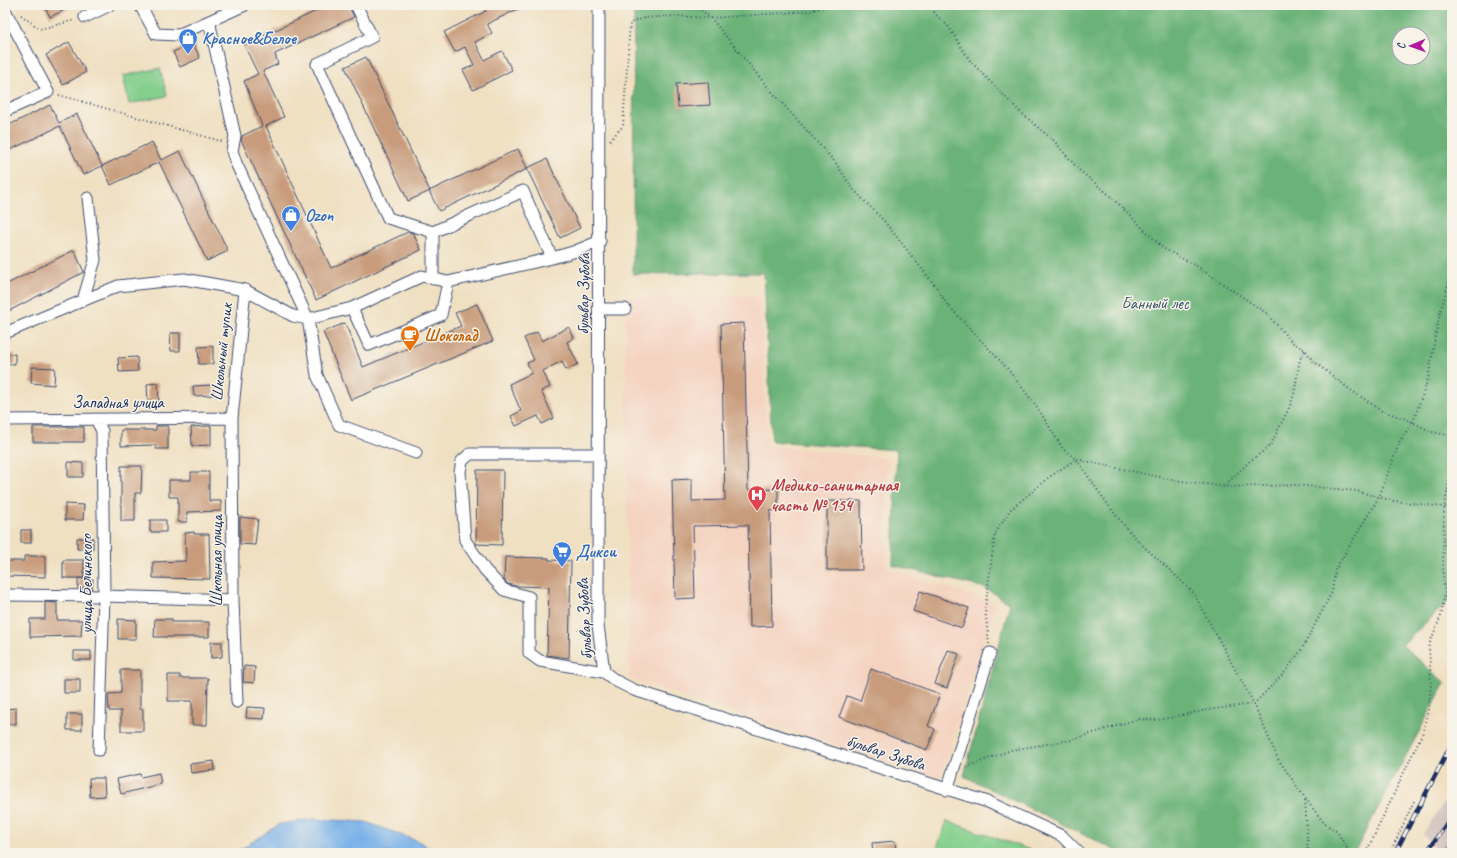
<svg xmlns="http://www.w3.org/2000/svg" width="1457" height="858" viewBox="0 0 1457 858" font-family="Caveat,sans-serif">
	<rect width="100%" height="100%" fill="#f7f3e8"/>
	<filter id="ink" filterUnits="userSpaceOnUse"><feTurbulence type="fractalNoise" baseFrequency=".025" numOctaves="2"/><feDisplacementMap in="SourceGraphic" scale="8" xChannelSelector="R" yChannelSelector="G"/><feConvolveMatrix kernelMatrix="1 2 1 2 8 2 1 2 1" color-interpolation-filters="sRGB"/></filter>
	<filter id="wash" filterUnits="userSpaceOnUse"><feTurbulence type="fractalNoise" baseFrequency=".012" numOctaves="4" result="noise"/><feDisplacementMap in="SourceGraphic" scale="16" xChannelSelector="R" yChannelSelector="G"/><feGaussianBlur stdDeviation="0.9" result="paint"/><feColorMatrix in="noise" values="0 0 0 0 0 0 0 0 0 0 0 0 0 0 0 0 0 1.4 0 .05"/><feComposite in="paint" operator="in"/></filter>
	<g filter="url(#wash)">
		<rect width="100%" height="100%" fill="#f0e0c2"/>
		<!-- built -->
		<path fill="#f5d3c1" d="M760 296 767 446 887 458 886 567 996 604 940 779 629 679 625 297Z"/>
		<!-- industrial -->
		<path fill="#d1c0bc" d="M1452 791V853H1439L1423 834Z"/>
		<!-- green -->
		<path fill="#84cf8c" stroke="#507f75" d="M160 68 167 96 129 104 123 76Z
			M947 821 1039 853H935Z"/>
		<!-- forest -->
		<path fill="#6bb278" stroke="#43706b" fill-rule="evenodd" d="M634 5H1452V598L1402 645 1445 683 1354 853H1121L964 776 1010 604 985 588 893 565 897 450 772 441 764 273 633 274ZM1399 34H1423V58H1399Z"/>
		<!-- water -->
		<path fill="#78b1e8" stroke="#4a70a3" d="M315 819 366 822 420 842 436 853H235L280 824Z"/>
		<g id="blocks">
			<!-- building -->
			<path fill="#c89b7c" d="M44 5H75L50 17Z
				M329 5H348L354 17 275 54 278 64 263 71 284 117 266 126 331 268 408 232 413 233 421 250 316 300 241 140 242 136 262 126 244 81 258 74 244 45Z
				M483 5H526L487 24 492 33 475 42 484 60 502 51 512 70 473 90 463 70 474 65 465 47 455 52 444 32 486 11Z
				M69 42 86 72 63 85 46 55Z
				M193 43 200 58 180 67 173 52Z
				M366 57 430 191 408 201 345 67Z
				M708 82 710 105 678 107 676 84Z
				M50 105 59 123 77 114 102 166 83 175 60 126 10 150 5 139V127Z
				M152 142 161 160 180 151 228 251 207 261 159 162 111 185 102 166Z
				M518 149 527 168 547 159 580 228 560 238 527 169 439 211 429 191Z
				M74 250 84 272 5 313V285Z
				M477 304 493 341 351 400 323 332 345 323 363 367 461 326 455 313Z
				M744 323 748 490 778 489V510L770 511 772 626 750 627 748 525 693 526 695 598 675 599 672 480 692 479V501L725 500 721 324Z
				M569 327 574 338 567 342 578 364 566 370 562 361 543 371 550 387 541 391 554 418 542 424 538 416 516 426 511 416 521 411 509 384 532 373 527 363 534 360 524 338 537 332 542 341Z
				M170 333H180V351H171Z
				M213 346V364H199L198 347Z
				M5 354H15V364H5Z
				M137 357 138 371 119 372 118 358Z
				M32 367 55 368 54 385 31 383Z
				M158 383 159 404H148L147 384Z
				M213 385 214 395 194 396 193 386Z
				M156 426H168V449H156V445L121 446V430H156Z
				M211 426V445L192 446 191 427Z
				M33 427H84V442H33Z
				M68 462 83 463V477H68Z
				M121 466H142L141 493H135V521H121Z
				M477 470H503L502 545 476 544Z
				M191 472H209V501H221V511L187 512V522H178V497H169V480H191Z
				M827 501H861L862 570H827Z
				M65 504 84 505 83 520H65Z
				M240 517 258 519 255 545 240 544Z
				M150 520H166V532H150Z
				M21 530H31V543H21Z
				M194 532V534H209L210 579 153 578V562L186 561 185 533Z
				M77 538H93V549H77Z
				M24 556H45V577L5 576V561H24Z
				M505 557 549 558V560L571 561 569 658 547 655 549 587 516 586 508 584 504 580Z
				M63 560H84V578H63Z
				M78 578 93 579 92 589H78Z
				M920 591 969 608 962 628 913 611Z
				M45 602 57 603V620H82L81 636 30 637V619H45Z
				M118 619 136 620V639H118Z
				M155 619H172V622H209V637H154Z
				M211 642H222V657L211 658Z
				M948 650 959 654 947 688 935 684Z
				M74 651H91V660H74Z
				M244 666 255 667 254 683 243 682Z
				M871 669 940 694 928 726 935 729 927 750 839 717 847 696 860 701Z
				M121 670H140V709H143V731H121V711H109L108 694 121 693Z
				M168 675H180V678H208L207 725H192V701H168Z
				M64 679H80V693H64Z
				M247 707 265 708 264 719 246 718Z
				M16 708V724H5V709Z
				M67 714H82V730H67Z
				M214 761 215 770 191 773 190 764Z
				M159 773 161 784 121 794 117 779 140 774 141 777Z
				M89 778H104L105 796 90 797Z
				M895 841 896 853H873L872 843Z"/>
		</g>
	</g>
	<g filter="url(#ink)">
		<use href="#blocks" fill-opacity="0" stroke="#3b4a6d" stroke-width="1"/>
		<g fill="none" stroke-linecap="round" stroke-linejoin="round">
			<!-- minor casing -->
			<g stroke="#3b4a6d" stroke-width="13">
				<path id="minor" d="M140 5 156 34 178 35 245 5
					M356 5 372 37 317 64 388 218 433 232
					M599 5 598 625 604 672 616 681 634 690 988 802 1062 836 1079 853
					M5 10 48 92 5 111
					M85 17 110 5
					M209 21 235 136 232 151 236 163 308 319 317 375 339 425 416 453
					M433 279V232L523 191 552 258
					M83 300 95 260 88 198
					M352 308 369 345 441 315 448 282
					M600 309H625
					M5 333 118 286 184 279 245 290 293 316 308 319 352 308 422 276 448 282 552 258 573 252 600 241
					M96 419 102 431 104 596 99 750
					M5 420 232 418
					M598 454H470L462 461 460 472 465 540 485 570 504 590 529 597V653L540 661 604 672
					M5 595 104 596 233 600
					M237 702 233 600 232 418 245 290
					M947 790 990 653"/>
			</g>
			<!-- path -->
			<path stroke="#3b4a6d" stroke-width="2" stroke-dasharray="1 3" stroke-linecap="butt" d="M695 5 711 18 765 84 835 162 852 188 884 221 937 288 946 303 1007 368 1037 407 1063 449 1076 459 1173 480 1229 487 1296 485 1356 491 1394 501 1452 508
				M930 5 936 15 948 26 971 62 1019 111 1054 141 1080 171 1107 193 1163 248 1198 267 1266 313 1292 342 1305 350 1313 361 1352 391 1382 411 1406 419 1432 432 1452 436
				M21 15 40 29 75 20
				M59 95 224 142
				M610 140 623 126 630 23 644 18 674 16 711 18 810 11 830 5
				M1223 487 1250 461 1270 446 1290 406 1294 394 1300 359 1305 350
				M989 644 985 609 995 534 1010 510 1048 478 1076 459C1094 484 1111 512 1133 535 1152 556 1175 573 1194 594L1254 704 1278 759 1305 798
				M966 767 1011 750 1071 740 1138 719 1158 720 1207 710 1254 704 1285 672 1302 649 1332 592 1335 570 1379 497 1400 441 1413 422 1428 379 1438 321 1452 270
				M1308 853 1305 798 1324 823 1337 832 1350 853
				M1366 853 1423 732 1429 706 1431 683 1429 645 1441 616 1445 593 1443 576 1444 508 1452 468
				M1390 853 1415 799"/>
			<!-- minor -->
			<use href="#minor" stroke="#fff" stroke-width="11"/>
			<!-- rail casing -->
			<g stroke="#1b2f5e" stroke-width="4.5">
				<path id="rail" d="M1395 853 1452 743
					M1426 853 1452 816
					M1446 853 1452 847"/>
			</g>
			<!-- rail -->
			<use href="#rail" stroke="#f7f3e8" stroke-width="3" stroke-dasharray="9" stroke-linecap="butt"/>
		</g>
	</g>
	<!-- icons -->
	<defs>
		<g id="shop-pin" transform="scale(1)"><path d="M0 17L-7.5 6A9.5 9.5 0 1 1 7.5 6Z" fill="#3f7fe0" stroke="#f7f3e8"/><path d="M-5-2.5h2.3a2.7 3.5 0 0 1 5.4 0H5L5.5 6h-11ZM-1.5-2.5h3a1.5 2.3 0 0 0-3 0Z" fill="#fff"/></g>
		<g id="cafe-pin" transform="scale(1)"><path d="M0 17L-7.5 6A9.5 9.5 0 1 1 7.5 6Z" fill="#e8710a" stroke="#f7f3e8"/><path d="M-5.5-4.5H6V0H3Q3 3.5 0 3.5H-2.5Q-5.5 3.5-5.5 0ZM3-3.2v2h1.7v-2ZM-6 4.5H4V6H-6Z" fill="#fff"/></g>
		<g id="hospital-pin" transform="scale(1)"><path d="M0 17L-7.5 6A9.5 9.5 0 1 1 7.5 6Z" fill="#e0444e" stroke="#f7f3e8"/><path d="M-5-5h3v3.5h4V-5h3V5h-3V1.5h-4V5h-3Z" fill="#fff"/></g>
		<g id="supermarket-pin" transform="scale(1)"><path d="M0 17L-7.5 6A9.5 9.5 0 1 1 7.5 6Z" fill="#3f7fe0" stroke="#f7f3e8"/><path d="M-6-5.5h2.5l.6 2H6L4.5 2H-2.5L-4.4-4H-6ZM-1.5 3.2a1.3 1.3 0 1 0 .1 0ZM3 3.2a1.3 1.3 0 1 0 .1 0Z" fill="#fff"/></g>
	</defs>
	<g fill-rule="evenodd">
		<use href="#shop-pin" x="188" y="38"/>
		<use href="#shop-pin" x="291" y="215"/>
		<use href="#cafe-pin" x="410" y="335"/>
		<use href="#hospital-pin" x="757" y="495"/>
		<use href="#supermarket-pin" x="562" y="551"/>
	</g>
	<g text-anchor="middle" stroke-width="3" stroke-linejoin="round" paint-order="stroke">
		<!-- shop labels -->
		<g font-size="17" font-weight="bold" fill="#366cbe" stroke="#f7f3e8" text-anchor="start">
			<text x="202" y="44">Красное&amp;Белое</text>
			<text x="305" y="221">Ozon</text>
			<text x="576" y="557">Дикси</text>
		</g>
		<!-- street labels -->
		<g font-size="17" fill="#1b2f5e" stroke="#f7f3e8">
			<text transform="translate(583 294) rotate(-89)" y="6">бульвар Зубова</text>
			<text transform="translate(221 352) rotate(-84)" y="6">Школьный тупик</text>
			<text x="118" y="408">Западная улица</text>
			<text transform="translate(216 561) rotate(-90)" y="6">Школьная улица</text>
			<text transform="translate(86 584) rotate(-90)" y="6">улица Белинского</text>
			<text transform="translate(584 619) rotate(-93)" y="6">бульвар Зубова</text>
			<text transform="translate(886 752) rotate(18)" y="6">бульвар Зубова</text>
		</g>
		<!-- park labels -->
		<g font-size="17" fill="#35576a" stroke="#f7f3e8">
			<text x="1155" y="309">Банный лес</text>
		</g>
		<!-- food labels -->
		<g font-size="17" font-weight="bold" fill="#c56008" stroke="#f7f3e8" text-anchor="start">
			<text x="424" y="341">Шоколад</text>
		</g>
		<!-- health labels -->
		<g font-size="17" font-weight="bold" fill="#be3a42" stroke="#f7f3e8" text-anchor="start">
			<text x="771" y="491">Медико-санитарная<tspan x="771" dy="20">часть № 154</tspan></text>
		</g>
	</g>
	<!-- margin -->
	<rect width="1457" height="858" fill="none" stroke="#f7f3e8" stroke-width="20"/>
	<!-- north arrow -->
	<g transform="translate(1411 46) rotate(268)"><circle r="19" fill="#f7f3e8" stroke="#9fa5b1"/>
	<path d="M0-3L7 15L0 10L-7 15Z" fill="#b5179e"/>
	<text y="-6" font-size="11" font-weight="bold" text-anchor="middle" fill="#1b2f5e">С</text>
	</g>
</svg>
